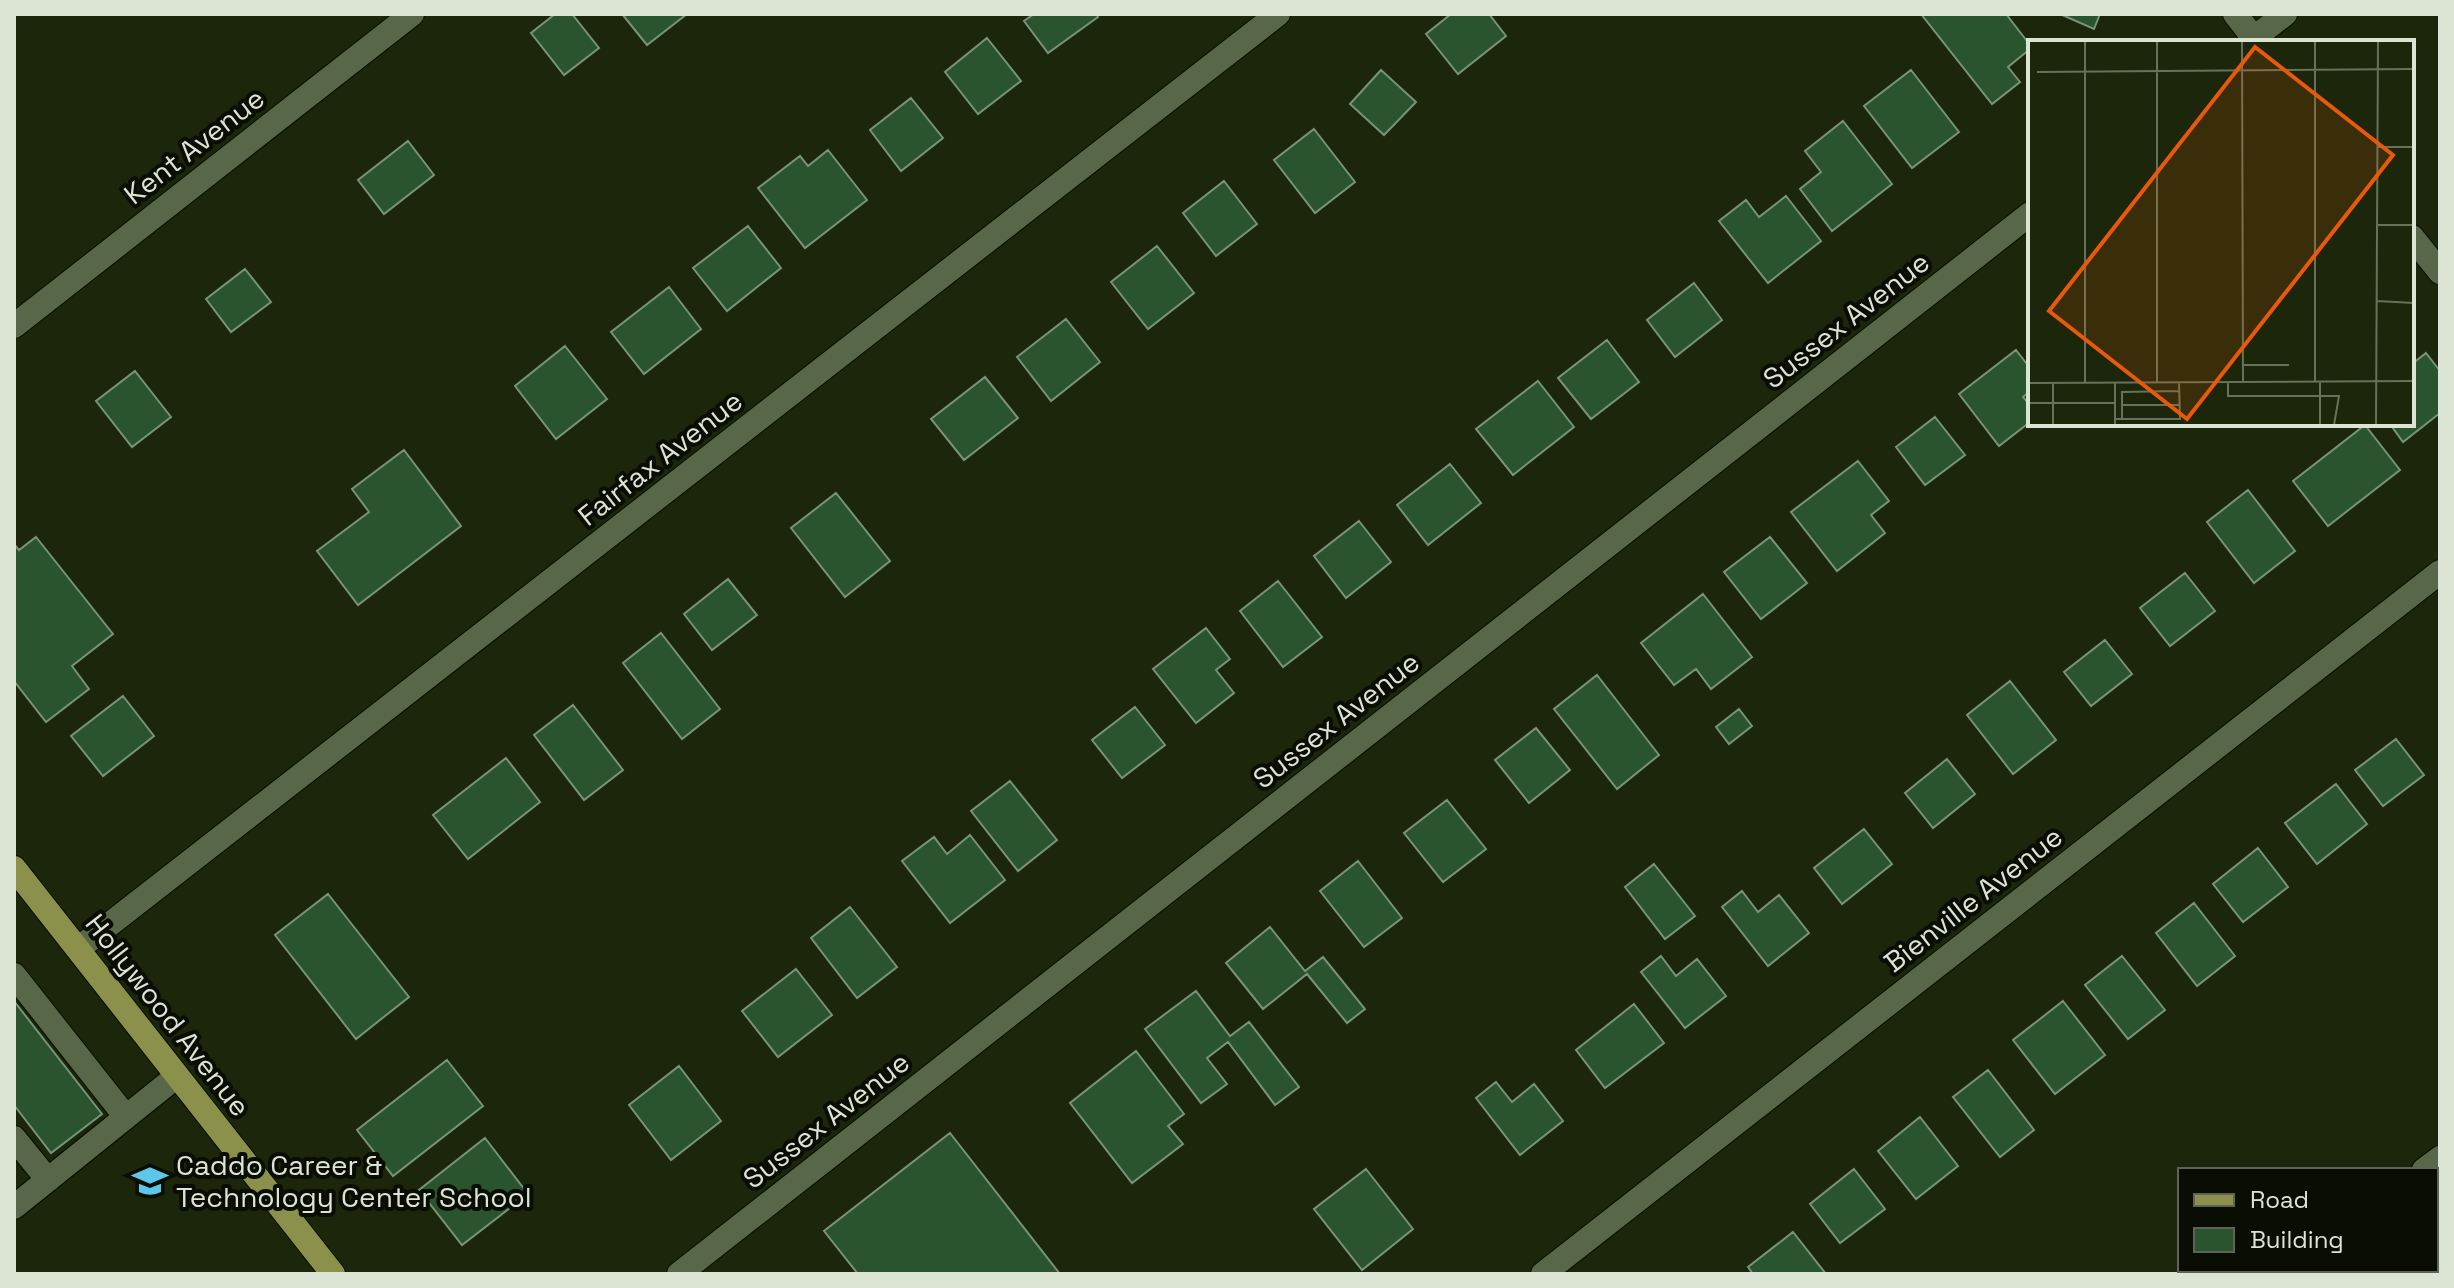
<svg xmlns="http://www.w3.org/2000/svg" width="2454" height="1288" viewBox="0 0 2454 1288" font-family="'Space Grotesk',sans-serif">
	<rect width="100%" height="100%" fill="#1b260a"/>
	<!-- building -->
	<path fill="#29542e" stroke="#789379" stroke-width="2" d="M555 14H572L599 48 564 75 531 33Z
		M622 14H687L647 45Z
		M1034 14H1096L1098 17 1048 53 1024 21Z
		M1451 14H1489L1506 36 1458 74 1426 34Z
		M1921 14H2006L2030 45V49L2008 67 2020 82 1992 104Z
		M2060 14H2100L2094 29Z
		M987 38 1021 81 978 114 945 72Z
		M1381 70 1416 102 1384 135 1350 104Z
		M1911 70 1959 132 1912 168 1864 106Z
		M911 98 943 138 901 171 870 130Z
		M1843 121 1892 184 1832 231 1800 189 1821 172 1805 151Z
		M1314 129 1355 182 1315 213 1274 160Z
		M408 141 434 175 384 214 358 180Z
		M828 150 867 200 805 248 758 188 800 156 808 166Z
		M1224 181 1257 224 1216 256 1183 213Z
		M1786 196 1821 241 1768 283 1719 221 1746 200 1759 217Z
		M748 226 781 268 727 311 693 268Z
		M1157 246 1194 293 1148 329 1111 282Z
		M245 269 271 302 231 332 206 299Z
		M1694 283 1722 320 1675 357 1647 320Z
		M669 287 701 329 644 374 611 332Z
		M1066 319 1100 362 1051 401 1017 357Z
		M1607 340 1639 382 1591 419 1558 378Z
		M565 346 607 399 556 439 515 386Z
		M2016 350 2030 368V391L2023 397 2030 405V422L1999 446 1959 394Z
		M2426 353 2440 371V413L2403 442 2390 424H2412V364Z
		M135 371 171 417 132 447 96 401Z
		M985 377 1018 418 964 460 931 419Z
		M1538 381 1574 427 1513 475 1476 429Z
		M1935 417 1965 455 1925 485 1896 447Z
		M2365 425 2400 470 2328 526 2293 481Z
		M404 450 461 526 358 605 317 551 369 512 352 489Z
		M1858 461 1889 501 1871 515 1885 533 1837 571 1791 512Z
		M1450 464 1481 503 1428 545 1397 505Z
		M2248 490 2295 551 2254 583 2207 522Z
		M836 493 890 561 845 597 791 528Z
		M1359 521 1391 562 1346 598 1314 556Z
		M36 537 113 634 72 666 89 689 46 722 14 681V544L19 550Z
		M1770 537 1807 583 1761 619 1724 572Z
		M2185 573 2215 611 2170 646 2140 608Z
		M728 579 757 615 712 650 684 614Z
		M1278 581 1322 637 1283 667 1240 611Z
		M1703 594 1752 657 1711 689 1696 669 1674 685 1641 643Z
		M1206 628 1230 659 1216 670 1234 693 1196 723 1153 669Z
		M661 633 720 709 682 739 623 663Z
		M2105 640 2132 674 2091 706 2064 672Z
		M1597 675 1659 755 1617 789 1554 709Z
		M2010 681 2056 740 2013 774 1967 715Z
		M123 696 154 736 103 776 71 736Z
		M573 705 623 770 584 800 534 735Z
		M1135 707 1165 745 1122 778 1092 740Z
		M1739 709 1752 726 1729 744 1716 727Z
		M1536 728 1570 770 1529 803 1495 760Z
		M2396 739 2424 775 2383 806 2355 770Z
		M506 758 540 802 468 859 433 815Z
		M1947 759 1975 794 1933 828 1905 793Z
		M1010 781 1057 840 1018 871 971 811Z
		M2336 784 2367 824 2317 864 2285 823Z
		M1447 800 1486 849 1443 882 1404 833Z
		M1864 829 1892 864 1842 904 1814 868Z
		M970 835 1005 880 950 923 902 861 934 837 947 854Z
		M2258 848 2288 887 2243 922 2213 884Z
		M1358 861 1402 918 1364 947 1320 891Z
		M1654 864 1695 916 1665 939 1625 887Z
		M1742 891 1758 912 1779 895 1809 933 1768 966 1722 907Z
		M328 894 409 997 356 1039 275 935Z
		M2194 903 2235 956 2197 986 2156 933Z
		M850 907 897 967 857 998 811 938Z
		M1270 927 1305 971 1323 957 1365 1009 1347 1023 1307 974 1263 1009 1226 963Z
		M1661 956 1676 976 1697 959 1726 996 1685 1028 1641 972Z
		M2122 956 2165 1010 2128 1039 2085 985Z
		M796 969 832 1015 778 1057 742 1011Z
		M1196 991 1230 1036 1249 1022 1299 1087 1275 1105 1228 1042 1207 1058 1227 1084 1201 1103 1145 1029Z
		M14 1001 102 1114 51 1153 14 1105Z
		M2063 1001 2105 1055 2055 1094 2013 1040Z
		M1634 1004 1664 1043 1605 1088 1576 1050Z
		M1136 1051 1184 1114 1168 1126 1183 1144 1132 1183 1070 1103Z
		M447 1060 483 1106 393 1176 357 1130Z
		M679 1066 721 1121 671 1160 629 1105Z
		M1988 1070 2034 1130 2000 1157 1953 1097Z
		M1496 1082 1512 1102 1534 1084 1563 1121 1520 1155 1476 1098Z
		M1920 1117 1958 1166 1916 1199 1878 1151Z
		M950 1133 1060 1274H858L824 1231Z
		M485 1138 528 1194 462 1245 419 1190Z
		M1366 1169 1413 1229 1362 1270 1314 1209Z
		M1854 1169 1885 1209 1840 1243 1810 1204Z
		M1793 1232 1826 1274H1753L1748 1267Z
		M2357 1270H2409L2412 1274H2352Z"/>
	<g fill="none" stroke-linecap="round" stroke-linejoin="round">
		<!-- minor casing -->
		<g stroke="#060f00" stroke-width="26">
			<path id="minor" d="M2235 14 2257 42
				M2249 42 2285 14
				M2412 237 2440 272
				M14 326 412 14
				M78 949 1278 14
				M14 975 126 1117
				M14 1138 48 1180
				M2424 1170 2440 1158
				M14 1207 177 1076
				M679 1274 2030 214
				M1543 1274 2440 572
				M2291 1274 2297 1270"/>
		</g>
		<!-- major casing -->
		<g stroke="#060f00" stroke-width="26">
			<path id="major" d="M14 868 333 1274"/>
		</g>
		<!-- minor -->
		<use href="#minor" stroke="#596749" stroke-width="24"/>
		<!-- major -->
		<use href="#major" stroke="#8b904b" stroke-width="24"/>
	</g>
	<!-- icons -->
	<defs>
		<g id="school-bare" transform="scale(2.76)"><path d="M0-5L7-2L0 1L-7-2ZM-4 1L0 2.5L4 1V4Q0 6-4 4Z" fill="#5cc7e8" stroke="#090d04" stroke-width="2.5" paint-order="stroke"/></g>
	</defs>
	<g fill-rule="evenodd">
		<use href="#school-bare" x="150" y="1181"/>
	</g>
	<g text-anchor="middle" stroke-width="8" stroke-linejoin="round" paint-order="stroke">
		<!-- street labels -->
		<g font-size="28" fill="#dce4d3" stroke="#090d04">
			<text transform="translate(194 146) rotate(-38)" y="10">Kent Avenue</text>
			<text transform="translate(1846 320) rotate(-38)" y="10">Sussex Avenue</text>
			<text transform="translate(660 458) rotate(-38)" y="10">Fairfax Avenue</text>
			<text transform="translate(1336 720) rotate(-38)" y="10">Sussex Avenue</text>
			<text transform="translate(1973 899) rotate(-38)" y="10">Bienville Avenue</text>
			<text transform="translate(168 1015) rotate(52)" y="10">Hollywood Avenue</text>
			<text transform="translate(826 1120) rotate(-38)" y="10">Sussex Avenue</text>
		</g>
		<!-- poi labels -->
		<g font-size="28" fill="#dce4d3" stroke="#090d04" text-anchor="start">
			<text x="176" y="1175">Caddo Career &amp;<tspan x="176" dy="32">Technology Center School</tspan></text>
		</g>
	</g>
	<!-- overview -->
	<g transform="translate(2028 40)">
		<rect width="386" height="386" fill="#1b260a"/>
		<path fill="none" stroke="#68725a" stroke-width="2" d="M57 1V343M214 1 215 342M287 1V342M9 32 386 29M350 107H386M350 185H386M349 261 386 263M215 325H261M129 342V1M200 342V356H292V342M0 343 386 341M25 343V385M0 363H87M94 365H152M87 379H152L151 342M94 379V352L151 351M87 385V342M292 385V356H311L306 385M348 385 350 1"/>
		<path fill="#e8590c" fill-opacity="0.15" stroke="#e8590c" stroke-width="4" d="M227 7 365 115 159 379 21 271Z"/>
		<rect width="386" height="386" fill="none" stroke="#dce4d3" stroke-width="4"/>
	</g>
	<!-- border -->
	<rect width="2454" height="1288" fill="none" stroke="#dce4d3" stroke-width="32"/>
	<!-- legend -->
	<rect x="2178" y="1168" width="260" height="104" fill="#090d04" stroke="#5d6357" stroke-width="2"/>
	<rect x="2194" y="1194" width="40" height="12" fill="#8b904b" stroke="#5d6357" stroke-width="2"/>
	<text x="2250" y="1208" font-size="24" fill="#dce4d3">Road</text>
	<rect x="2194" y="1228" width="40" height="24" fill="#29542e" stroke="#5d6357" stroke-width="2"/>
	<text x="2250" y="1248" font-size="24" fill="#dce4d3">Building</text>
</svg>
